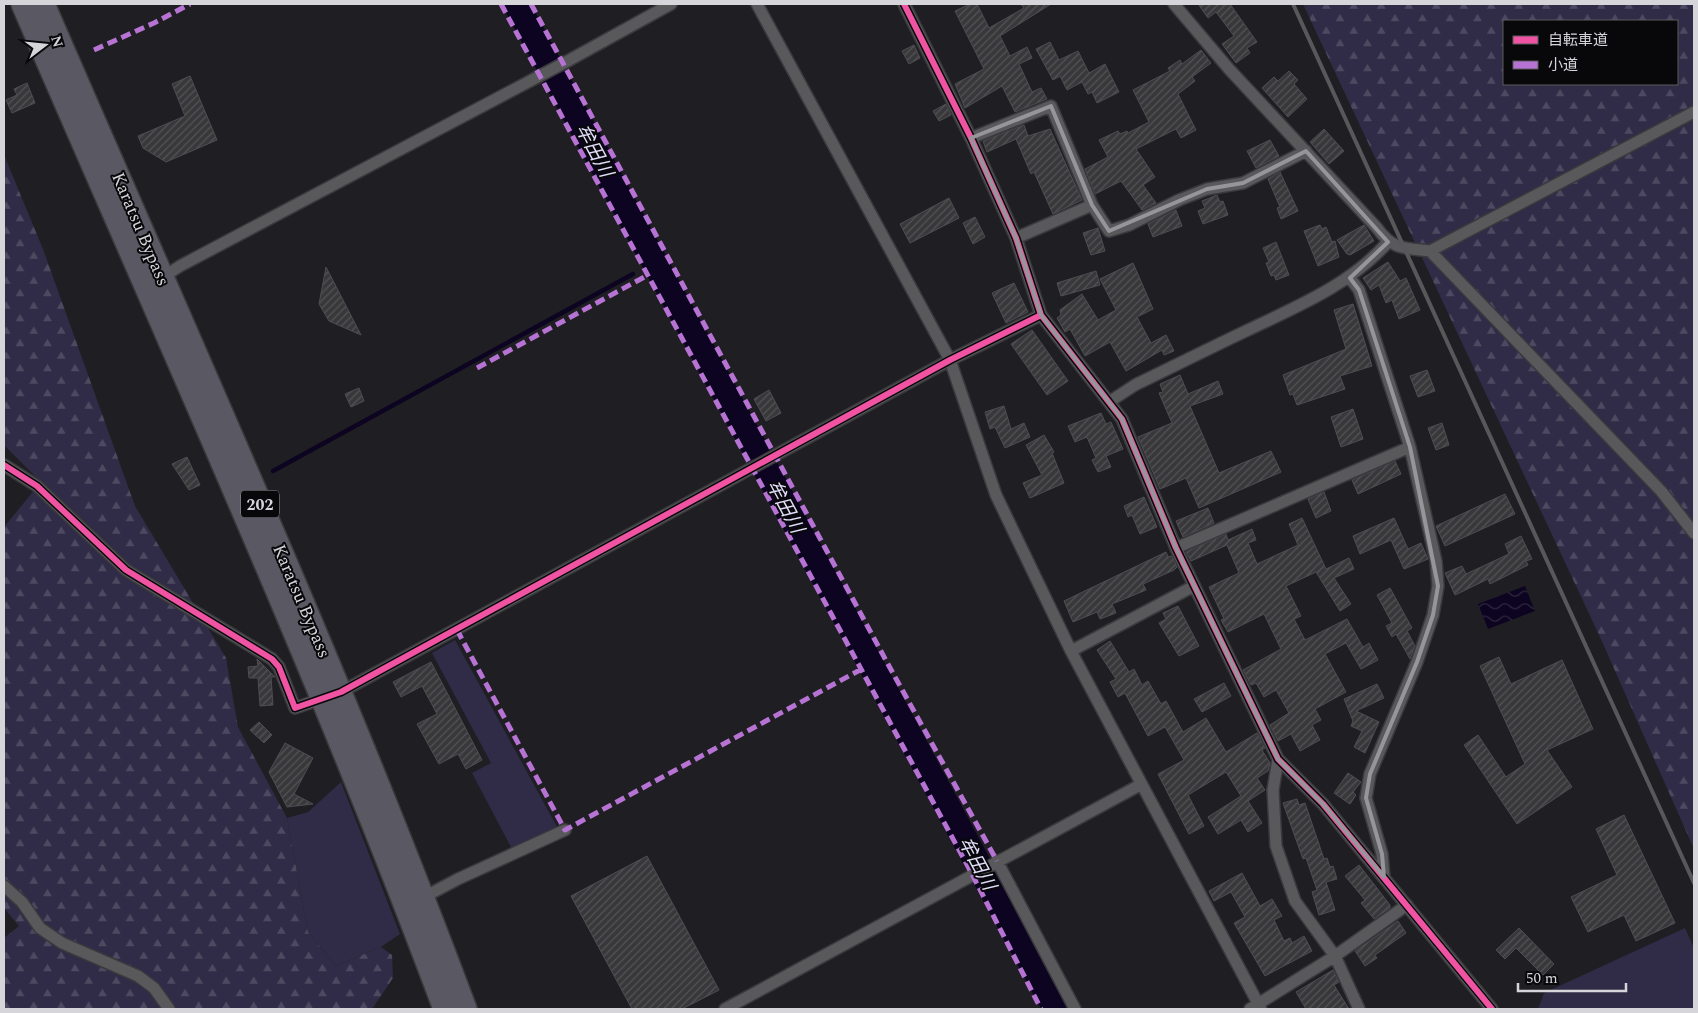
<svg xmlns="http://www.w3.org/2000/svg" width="1698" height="1013" viewBox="0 0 1698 1013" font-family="Spectral,'Noto Sans JP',serif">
	<defs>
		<pattern id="forest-firs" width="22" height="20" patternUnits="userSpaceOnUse" patternTransform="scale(1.25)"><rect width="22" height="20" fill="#302b46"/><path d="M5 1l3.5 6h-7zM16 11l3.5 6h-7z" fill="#4d4960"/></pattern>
		<pattern id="water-waves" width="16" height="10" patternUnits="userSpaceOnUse" patternTransform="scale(1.25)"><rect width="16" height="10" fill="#0c0420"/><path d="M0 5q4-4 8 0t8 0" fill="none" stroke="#2f2840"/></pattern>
		<pattern id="building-hatch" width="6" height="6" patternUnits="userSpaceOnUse" patternTransform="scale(1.25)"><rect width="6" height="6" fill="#38373a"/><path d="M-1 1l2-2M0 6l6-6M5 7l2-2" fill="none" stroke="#545356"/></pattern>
	</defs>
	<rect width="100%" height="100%" fill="#1f1e23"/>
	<!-- green -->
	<path fill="#302b46" d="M455 640 557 827 512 849 472 773 491 763 432 653Z
		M341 782 400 934 381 947 336 966 308 932 287 818 308 812Z
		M1685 928 1694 948V1009H1538L1544 993Z"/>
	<!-- forest -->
	<path fill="url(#forest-firs)" fill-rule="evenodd" d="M1303 4H1694V849L1600 637ZM1504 21H1677V84H1504Z
		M4 155 43 249 135 506 226 658 238 727 287 818 308 932 336 966 381 947 392 955 393 978 372 1009H4V938L19 926 4 908V527L41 482 4 445Z"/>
	<!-- water -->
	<path fill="url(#water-waves)" d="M1525 586 1535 611 1488 629 1478 604Z"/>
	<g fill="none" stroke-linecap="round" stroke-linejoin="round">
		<!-- stream -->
		<path stroke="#0c0420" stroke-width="4.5" d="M273 471 633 274"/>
		<!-- river -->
		<path stroke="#0c0420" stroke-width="26" d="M516 4 1056 1009"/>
	</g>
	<!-- building -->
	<path fill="url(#building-hatch)" stroke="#4e4d51" d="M970 4H977L989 28 1024 8 1021 4H1051L1000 36 1010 56 1027 47 1032 58 1019 64 1032 92 1041 88 1047 99 1015 112 1002 86 965 108 955 84 984 69 955 11Z
		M1198 4H1230L1257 42 1247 48 1250 53 1236 63 1222 44 1234 36 1216 12 1208 18Z
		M1050 42 1059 60 1078 51 1089 73 1105 64 1119 92 1097 103 1092 92 1088 94 1082 82 1067 90 1060 76 1053 80 1036 49Z
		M914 45 920 58 909 64 902 51Z
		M1201 50 1211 63 1192 77 1195 81 1178 94 1196 130 1181 138 1176 129 1136 149 1155 177 1143 185 1156 203 1142 210 1121 181 1095 194 1085 169 1108 157 1099 140 1118 131 1120 134 1127 131 1128 133 1149 122 1133 90 1170 71 1168 68 1180 60 1182 64Z
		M1289 71 1298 80 1294 84 1307 99 1288 117 1262 88 1274 77 1278 81Z
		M190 76 217 140 166 162 143 148 138 136 185 116 172 84Z
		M27 83 35 103 12 113 6 100 17 95 14 89Z
		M946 104 951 115 939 121 933 111Z
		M1024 125 1028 136 1050 129 1082 200 1053 214 1034 172 1031 174 1016 139 987 152 983 141Z
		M1324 129 1344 151 1329 164 1310 142Z
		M1270 140 1279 156 1256 168 1247 151Z
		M1280 172 1298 211 1281 219 1277 208 1280 207 1268 179Z
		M1217 195 1220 202 1223 201 1228 215 1203 224 1198 211 1205 208 1202 201Z
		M949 198 959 218 910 243 900 224Z
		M1176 210 1182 226 1153 237 1148 224Z
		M975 217 985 237 973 244 963 223Z
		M1320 225 1322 229 1326 227 1332 242 1335 241 1339 257 1318 266 1304 231Z
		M1364 225 1374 241 1350 255 1347 254 1337 240Z
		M1098 228 1105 251 1091 255 1083 233Z
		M1276 242 1289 275 1276 280 1274 275 1271 276 1266 263 1269 262 1263 248Z
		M1388 262 1400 281 1406 278 1420 310 1399 319 1392 300 1386 303 1379 285 1371 290 1363 278Z
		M1133 263 1153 309 1137 317 1151 343 1166 335 1174 351 1164 355 1162 350 1126 371 1110 342 1085 356 1070 329 1065 332 1057 318 1061 315 1060 310 1082 294 1098 320 1116 310 1100 279Z
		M326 267 361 335 329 321 319 304Z
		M1096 271 1100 285 1061 296 1057 283Z
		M1014 283 1028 312 1006 323 992 293Z
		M1353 304 1372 366 1340 376 1345 389 1297 405 1293 394 1290 395 1283 375 1346 349 1334 310Z
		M1032 330 1068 381 1047 395 1011 344Z
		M1427 370 1435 391 1418 397 1410 376Z
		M1180 375 1188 394 1218 381 1223 394 1190 406 1219 473 1271 451 1281 472 1199 508 1186 478 1160 489 1138 437 1172 423 1159 393 1163 392 1160 384Z
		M359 388 364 401 351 407 345 394Z
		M769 390 781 413 766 421 754 399Z
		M1004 406 1011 429 1024 423 1030 437 1005 448 995 427 990 429 985 412Z
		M1353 409 1363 439 1341 447 1331 417Z
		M1101 413 1106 424 1111 422 1123 449 1106 456 1111 467 1098 472 1092 460 1096 458 1087 437 1075 442 1068 426Z
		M1442 423 1449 445 1436 450 1428 428Z
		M1044 435 1054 452 1052 453 1064 483 1030 498 1023 483 1042 475 1026 445Z
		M187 457 200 485 189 490 172 464Z
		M1395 461 1401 474 1358 494 1352 480Z
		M1324 492 1331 511 1316 518 1308 499Z
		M1505 494 1515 514 1445 546 1436 526Z
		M1144 497 1157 527 1140 534 1132 515 1128 517 1124 506Z
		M1208 508 1214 523 1183 537 1176 521Z
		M1302 518 1326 569 1349 558 1354 569 1334 578 1351 604 1340 611 1316 572 1286 586 1301 616 1294 619 1305 640 1347 619 1363 647 1369 643 1378 660 1361 669 1346 643 1325 654 1346 692 1315 709 1321 720 1312 725 1320 740 1300 751 1291 734 1278 741 1270 725 1289 713 1276 690 1264 697 1256 683 1251 685 1243 670 1281 649 1264 614 1228 632 1221 620 1224 619 1209 587 1239 573 1227 545 1191 561 1186 552 1226 534 1228 540 1252 529 1256 540 1248 543 1257 564 1298 545 1289 524Z
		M1394 518 1408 549 1421 543 1428 559 1404 569 1391 540 1360 554 1353 536Z
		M1521 536 1532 559 1526 561 1528 565 1490 584 1488 579 1455 595 1445 573 1462 566 1466 574 1509 554 1505 544Z
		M1166 552 1168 557 1172 556 1177 567 1174 570 1143 584 1146 590 1112 604 1116 613 1100 619 1097 612 1073 622 1064 601Z
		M1390 588 1412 628 1407 631 1415 646 1410 659 1396 634 1392 637 1386 626 1392 623 1377 595Z
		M1178 606 1199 646 1179 656 1159 623 1166 619 1163 613Z
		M1110 641 1129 672 1134 669 1142 685 1148 681 1161 704 1166 701 1183 732 1206 718 1226 752 1257 733 1265 748 1262 750 1270 763 1268 771 1257 778 1265 790 1248 801 1262 823 1248 832 1241 820 1218 834 1208 817 1241 796 1226 772 1188 795 1204 826 1189 834 1158 774 1184 760 1165 727 1148 736 1125 693 1118 697 1110 682 1116 679 1097 650Z
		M1499 657 1511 684 1562 660 1593 729 1547 750 1572 787 1517 824 1464 745 1478 735 1506 777 1525 764 1480 666Z
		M257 659 275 677H271L273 705 260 706 258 678H249L248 667 258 666Z
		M431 662 482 760 466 769 458 754 439 764 417 724 437 714 422 686 401 697 393 682Z
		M1224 683 1231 696 1202 712 1194 699Z
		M1377 684 1384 698 1356 711 1379 722 1365 753 1354 747 1362 731 1351 726 1353 721 1344 699Z
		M259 722 272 735 264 743 250 730Z
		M285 743 313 758 294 794 313 804 287 807 269 772Z
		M1348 773 1361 782 1353 792 1356 795 1350 804 1334 793Z
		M1297 799 1299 805 1305 803 1324 859 1327 858 1330 867 1333 866 1337 879 1326 882 1335 910 1319 915 1312 892 1317 890 1306 858 1303 859 1283 803Z
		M1624 815 1675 923 1636 941 1624 915 1588 932 1571 897 1617 875 1596 829Z
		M647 856 719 990 682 1009H632L571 896Z
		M1359 865 1390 905V908L1374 919 1361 903 1365 900 1345 876Z
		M1242 873 1260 906 1272 899 1282 916 1274 920 1284 941 1290 938 1292 943 1304 936 1312 951 1265 976 1234 923 1245 917 1231 892 1214 901 1209 891Z
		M1398 921 1406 933 1375 955 1377 958 1365 966 1355 951Z
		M1519 928 1554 964 1543 975 1516 948 1505 959 1496 950Z
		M1333 970 1339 982 1334 985 1349 1009H1306L1296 992Z"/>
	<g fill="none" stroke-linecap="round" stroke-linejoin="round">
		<!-- street casing -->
		<g stroke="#3a393d" stroke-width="14">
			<path id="street" d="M757 4 950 360 996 495 1071 651 1261 1009
				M904 4 971 138 1016 238 1041 315 1122 419 1176 548 1278 759 1323 804 1492 1009
				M1174 4 1229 69 1377 228C1393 250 1404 248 1430 251L1694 112
				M971 138 1051 106 1092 205 1109 231 1129 225 1179 200 1207 189 1243 183 1306 151
				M1016 238 1092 205
				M1430 251 1661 491 1694 533
				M1350 278 1359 290 1410 447 1436 561 1438 586 1433 615 1417 662 1370 774 1366 798 1382 854 1384 877
				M160 279 180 266 564 63 671 4
				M1109 402 1135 385C1172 367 1210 348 1248 330 1298 306 1350 285 1388 242
				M4 465 37 486 126 570 272 659 279 667 295 708 341 692 950 360 1041 315
				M1176 548 1410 447
				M1071 651 1194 586
				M1278 759 1273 790 1276 846 1295 901 1335 956 1359 1009
				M997 861 1075 1009
				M4 886 22 902 40 928 62 943 138 976 154 988 169 1009
				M424 897 458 879 565 830
				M725 1009 1140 785
				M1250 1009 1335 956 1407 905"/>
		</g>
		<!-- highway casing -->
		<g stroke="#3a393d" stroke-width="24">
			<path id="highway" d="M22 4C166 337 317 669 444 1009
				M44 4C188 337 339 668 466 1009"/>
		</g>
		<!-- street -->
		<use href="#street" stroke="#59595c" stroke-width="11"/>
		<!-- highway -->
		<use href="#highway" stroke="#5a5862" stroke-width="21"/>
		<!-- rail -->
		<path stroke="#58585b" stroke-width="4" d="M1293 4 1694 883"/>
		<!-- quiet -->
		<path stroke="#b673d3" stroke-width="5" stroke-dasharray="10 5" stroke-linecap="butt" d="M501 4 972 874 1041 1009
			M531 4 889 666 997 861
			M94 50 154 23 190 4
			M477 368 648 275
			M457 630 565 830 860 670"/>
		<!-- cycleway casing -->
		<g stroke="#08080b" stroke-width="9">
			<path id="cycleway" d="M904 4 971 138 1016 238 1041 315 1122 419 1176 548 1278 759 1323 804 1492 1009
				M4 465 37 486 126 570 272 659 279 667 295 708 341 692 950 360 1041 315"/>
		</g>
		<!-- cycleway -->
		<use href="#cycleway" stroke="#f153a3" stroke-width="6"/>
	</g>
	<!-- marked area -->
	<path fill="none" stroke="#96959a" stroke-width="4" stroke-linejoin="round" d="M1051 106 1092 205 1109 231 1207 189 1243 183 1306 151 1388 242 1350 278 1359 290 1410 447 1438 586 1433 615 1417 662 1370 774 1366 798 1382 854 1384 877 1323 804 1278 759 1176 548 1122 419 1041 315 1016 238 971 138Z"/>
	<g text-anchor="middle" stroke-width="4" stroke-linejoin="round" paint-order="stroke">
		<!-- shield labels -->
		<rect fill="#08080b" stroke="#98989c" stroke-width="1" x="241" y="490.5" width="38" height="27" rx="4"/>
		<g font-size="16" font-weight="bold" fill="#d6d5da">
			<text x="260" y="510">202</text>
		</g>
		<!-- street labels -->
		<g font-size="18" fill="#d6d5da" stroke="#08080b">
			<text transform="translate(141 229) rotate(67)" y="6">Karatsu Bypass</text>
			<text transform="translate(302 601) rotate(67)" y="6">Karatsu Bypass</text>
		</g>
		<!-- water labels -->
		<g font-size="19" font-style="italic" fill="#e3dffc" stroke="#08080b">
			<text transform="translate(595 150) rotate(62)" y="7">牟田川</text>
			<text transform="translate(786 506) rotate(62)" y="7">牟田川</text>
			<text transform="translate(978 863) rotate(62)" y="7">牟田川</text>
		</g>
	</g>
	<!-- border -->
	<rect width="1698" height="1013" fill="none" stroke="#d6d5da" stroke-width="10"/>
	<!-- legend -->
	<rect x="1503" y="20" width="175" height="65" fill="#08080b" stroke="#5a5a5e"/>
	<rect x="1513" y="36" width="25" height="8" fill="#f153a3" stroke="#5a5a5e"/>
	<text x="1548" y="45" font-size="15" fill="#d6d5da">自転車道</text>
	<rect x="1513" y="61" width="25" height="8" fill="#b673d3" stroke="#5a5a5e"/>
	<text x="1548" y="70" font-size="15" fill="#d6d5da">小道</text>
	<!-- north arrow -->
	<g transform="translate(45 45) rotate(74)" stroke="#08080b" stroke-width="4" paint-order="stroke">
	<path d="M0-4L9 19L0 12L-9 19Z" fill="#d6d5da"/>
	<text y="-8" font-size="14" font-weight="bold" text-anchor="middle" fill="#d6d5da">N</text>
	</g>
	<!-- scale -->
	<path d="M1518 983v8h108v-8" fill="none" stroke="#d6d5da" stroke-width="2.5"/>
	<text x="1526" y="983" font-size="15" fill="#d6d5da" stroke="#08080b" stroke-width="4" paint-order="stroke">50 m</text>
</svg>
